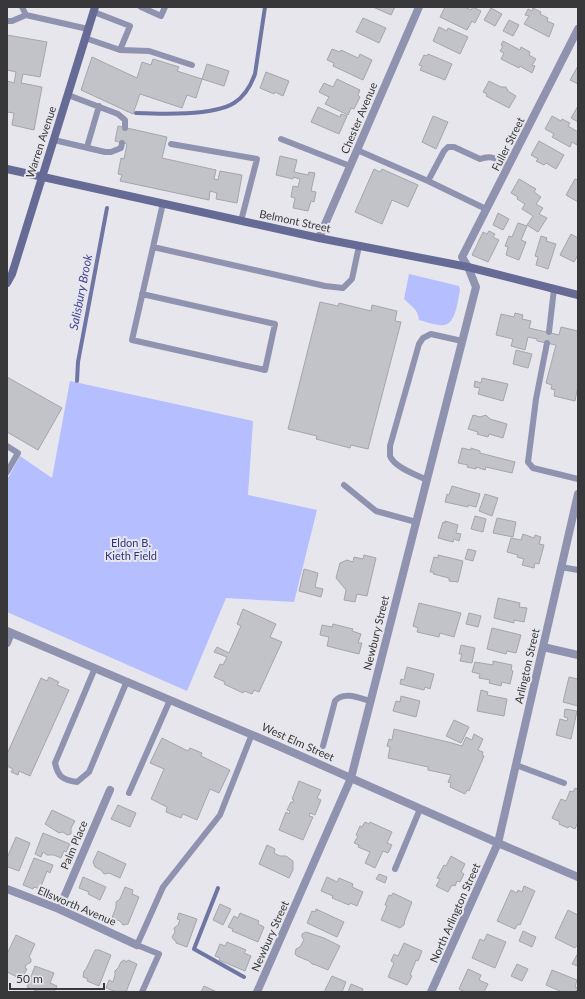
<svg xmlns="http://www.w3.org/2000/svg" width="585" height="999" viewBox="0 0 585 999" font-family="Lato,sans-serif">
	<rect width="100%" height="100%" fill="#e6e6ec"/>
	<!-- green -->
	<path fill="#b5beff" d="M409 274 459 286 460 290C458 299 456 324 444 325 437 326 427 322 419 320 418 309 411 306 404 299Z
		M70 381 253 421 248 495 317 510 294 602 226 598 187 691 7 612V480L20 456 52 478Z"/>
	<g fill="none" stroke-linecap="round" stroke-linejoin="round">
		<!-- stream -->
		<path stroke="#7076a4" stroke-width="4" d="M136 113C161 114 213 116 234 103 244 97 251 85 255 74L265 7
			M77 381 78 362 107 208
			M218 888 194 949 244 977"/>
	</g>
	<!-- building -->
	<path fill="#c2c3c8" stroke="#a5a6ab" d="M373 7H395L391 15Z
		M445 7H465L471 10 473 7 481 11 475 23 472 21 467 30 440 17Z
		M491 8 502 14 495 26 484 20Z
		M533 8 541 12 540 14 548 18 547 21 554 24 549 37 524 24 529 16 525 15 528 9 532 11Z
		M363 18 386 28 379 43 356 32Z
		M509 20 519 25 513 36 503 31Z
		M439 27 447 31 448 28 468 37 460 54 433 41Z
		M7 35 47 42 40 77 23 74 21 83 42 87 34 130 12 125 14 113 7 112V114V81L14 83 16 72 7 70Z
		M503 41 520 50 521 47 530 52 529 55 536 59 532 65 535 66 532 73 520 66 519 68 501 59 504 53 500 51 503 46 501 45Z
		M332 49 340 52 341 50 358 58 360 54 372 60 363 80 333 66 334 63 327 60Z
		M428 54 452 64 445 80 420 70 422 66 419 65 424 55 427 56Z
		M92 57 137 78 142 62 151 65 153 59 179 67 177 71 202 79 196 98 187 95 182 108 140 94 133 114 81 90Z
		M207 64 229 71 224 86 202 79Z
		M578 66V84L570 80Z
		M266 72 289 81 283 96 275 92 274 94 260 88Z
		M337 79 360 90 358 95 360 97 354 109 351 108 348 115 325 104 329 97 319 92 324 83 333 87Z
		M489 81 501 87H506L508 91 516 96 509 108 486 96 487 94 483 92Z
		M578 106V122L571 118Z
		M318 107 340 117 341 114 347 116 339 134 311 122Z
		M433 116 448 122 436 149 422 142Z
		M552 116 561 121 562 119 570 123 568 126 578 132 577 145 572 142 570 147 552 137 554 134 545 129Z
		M118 126 167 137 162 158 216 170 214 179 218 180 220 171 242 175 237 203 216 199 217 193 210 191 209 200 120 181 122 175 118 174 121 158 124 159 127 144 115 141Z
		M539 141 564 155 556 169 546 163 544 165 536 161 538 159 531 155Z
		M280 156 297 160 294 172 308 175 309 172 315 173 311 191 316 192 314 202 311 201 308 211 293 208 295 198 291 197 293 186 298 187 300 179 293 177V179L276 175Z
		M374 169 380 172 382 169 418 185 408 207 392 200 382 224 355 212Z
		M519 179 536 189 534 192 541 197 536 204 543 208 539 214 547 218 538 232 527 225 533 216 522 209 525 204 517 199 518 197 511 193Z
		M575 179 578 180V202L566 195Z
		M498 213 509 219 503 230 493 225Z
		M518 223 527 226 521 240 526 242 519 260 506 255 508 247 505 246 509 236 512 237Z
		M489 231 495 234 493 237 499 240 488 262 472 255 483 232 487 234Z
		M571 234 578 238V255L574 262 560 255Z
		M541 236 547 238 546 241 556 244 548 269 536 265 538 257 535 256Z
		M320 302 338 306 339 303 371 311 372 305 397 311 395 321 401 322 368 449 351 445 350 448 316 439 317 436 288 429Z
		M515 313 523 315 522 319 531 321 529 328 559 335 561 327 578 331V386L575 401 554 396 555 390 551 389 552 385 546 383 556 345 537 341V339L528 337 525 350 511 346 513 339 496 335 501 314 514 317Z
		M516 350 532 354 528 368 513 364Z
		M7 377 62 408 38 450 7 432Z
		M482 378 508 384 503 401 478 394 480 388 474 387 475 381 481 383Z
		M473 415 480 417 486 415 490 419 507 424 503 438 489 434 488 437 477 434 478 432 468 429Z
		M462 448 471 450V448L480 451V453L515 462 512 473 486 467 485 470 476 467V469L467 467 468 465 458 463Z
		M452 486 480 494 476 507 468 505V507L445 502 447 494 449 495Z
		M485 494 498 498 492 516 479 511Z
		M475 516 486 519 483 532 471 529Z
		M497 518 516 522 513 537 493 533Z
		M445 521 458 525 456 533 461 534 459 541 454 539 453 542 438 538 443 522 445 523Z
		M523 534 534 538 535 535 541 537 539 544 544 545 539 564 535 563 534 568 522 565 524 559 517 557 518 555 507 552 511 538 521 540Z
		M468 549 476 551 473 561 465 559Z
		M364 555 376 558 367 596 357 594 355 602 344 600 346 590 336 578 340 563 347 560 353 562 354 557 363 559Z
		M438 555 463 561 458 582 449 581V578L433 574 434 572H430L434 557 438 558Z
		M304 569 318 573 315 587 323 589 321 597 299 591Z
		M498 598 520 603 519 607 527 608 524 622 514 620V623L494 618Z
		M419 603 461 613 454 637 440 633 439 637 417 632 418 628 413 626Z
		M243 609 276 624 270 637 282 642 259 692 254 690 252 694 244 691 243 693 224 684 225 682 214 677 220 664 223 665 227 657 214 652 217 647 229 653 241 626 237 624Z
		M469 613 481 616 478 627 466 624Z
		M333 624 353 629 352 631 361 634 358 643H362L359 654 327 646 329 637 320 635 322 625 332 627Z
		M492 628 521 635 516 653 507 651 506 654 487 649Z
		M461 645 475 648 472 663 460 661 462 654H459Z
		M493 661 512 665 511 670 513 671 510 684 502 682 501 686 489 683 490 680 479 678 480 674 472 672 475 662 493 665Z
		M407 667 434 674 430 689 425 687 424 690 400 684 401 679 404 680Z
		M49 677 59 682 57 685 69 690 30 776 19 771 18 775 11 772 13 769 7 766V754L41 678 47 681Z
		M569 677 578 679V706L563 702Z
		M481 690 488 692 487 695 507 699 504 716 477 711Z
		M401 696 420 701 416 717 393 711 396 701 400 702Z
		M565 709 577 711 571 739 556 735 560 719 567 721 568 718 564 717Z
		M454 720 469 727 461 743 446 736Z
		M394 729 452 743 462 746 466 737 472 740 474 734 483 739 478 750 483 752 482 755 484 756 469 791 467 790 465 794 450 787 451 783 448 782 451 775 428 770V767L388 758 390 747 387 746 389 739 392 740Z
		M162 738 188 751 190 748 202 753 201 756 230 770 219 793 210 789 197 820 183 814 181 818 166 812 167 807 151 799 164 769 150 763Z
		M299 781 321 790 317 798 321 800 315 815 310 813 309 816 313 817 303 840 279 830 286 812 289 814 290 811 287 810 291 802H293L294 800 292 799Z
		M575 788 578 789V822L575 829 569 826 568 828 559 824 560 822 552 818 561 799 566 801 570 791 573 792Z
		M118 805 136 813 130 827 111 819Z
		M52 810 75 821 71 828V834L67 835 63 832 59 833 45 824Z
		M365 822 369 824 370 822 392 832 387 843 392 845 388 853 383 851 375 868 365 863 370 852 358 847 359 845 354 843 358 836 356 835 360 826 362 827Z
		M43 833 70 844 66 852 64 851 61 858 54 855H47L43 852 41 857 35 854Z
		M16 837 30 843 19 871 8 867 7 868V858Z
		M267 845 275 849 274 853 280 856H286L293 861V870L289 878 259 864Z
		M98 851 126 864 120 878 109 873 104 874 101 870 95 867 93 862Z
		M451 856 465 864 461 872 464 874 460 882 457 881 455 886 452 885 448 892 436 886 440 879 437 878 444 865 446 866Z
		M34 858 53 865 50 873 47 871 40 889 34 887 33 889 23 885Z
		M379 874 387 877 385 883 376 879Z
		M83 877 106 887 100 900 88 894 89 892 79 888Z
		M327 877 337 882 339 878 353 884 352 887 363 892 357 906 350 903 349 905 332 898 333 896 321 891Z
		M524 886 535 891 520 925 518 924 515 929 497 921 511 890 517 893 518 890 522 892Z
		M125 887 133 890 132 894 139 897 128 924 123 925 120 921 112 918 116 907V902L120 899Z
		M393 893 412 902 405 920 404 925 400 928 381 920 387 906 385 905 389 895 391 896Z
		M220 904 231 909 223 925 213 920Z
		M316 909 344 922 337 937 307 923 312 911 315 912Z
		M568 910 578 915V944L575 948 555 938Z
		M179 913 197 919 187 947 176 943V941L174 940 172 937 175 932 174 928 178 925 180 920 177 919Z
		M240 913 259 921 258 924 264 927 258 942 232 931 233 929 228 927 234 916 238 918Z
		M523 931 536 937 532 947 519 941Z
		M306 932 324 938 340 946 328 970 316 965 312 964 309 961 297 956 295 954 296 949 300 947 304 940 302 937V934Z
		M487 934 506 942 495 968 472 958 480 939 484 941Z
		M16 935 35 944 29 957 31 959V962L26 965 25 968 27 969 21 979 7 972V954Z
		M227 942 246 950 244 953 251 956 245 971 219 960 220 958 215 956 220 944 225 946Z
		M404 943 422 951 418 961 416 960 410 975 412 976 407 985 388 977 394 963 391 961 394 954 398 956Z
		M95 950H99L111 955 99 986 87 981 88 979 83 977 84 971 86 969Z
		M578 953V966L572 964Z
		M124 960 127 962 128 960 137 964 126 992H116L106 988 109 980 113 982 115 975V971L118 968 121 962Z
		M517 964 528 969 522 981 511 976Z
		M35 966 54 973 50 983 57 986 54 992H39L27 987Z
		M468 969 481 975 479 980 488 984 484 992H465L459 989Z
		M552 970 577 980 575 987 578 988 576 992H562L546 985Z
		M332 976 346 982 342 992H324Z
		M351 984 363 989 362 992H348Z
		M204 986 217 992H201Z"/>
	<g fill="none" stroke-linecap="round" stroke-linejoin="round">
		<!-- service -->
		<path stroke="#8f93b0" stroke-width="6" d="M22 7 26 15
			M141 7 161 16 165 7
			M94 12 130 26 120 50
			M7 21H12L26 15 88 29
			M85 38 120 50 149 51 192 65
			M68 95 118 114 125 120V128
			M281 139 350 166
			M54 140 105 152H111L121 148 122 143
			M171 144 257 159 241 221
			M87 147 99 106
			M357 150 428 181 486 209
			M428 181 444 151 448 147H454L480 159C493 154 497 160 508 166
			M153 247 325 286 343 288 352 279 359 246
			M142 294 275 324 265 370 132 340 163 203
			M549 332 554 289
			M547 343 536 399 528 462 533 468 578 479
			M7 446 18 453 7 472
			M427 480C417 475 394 467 390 456 390 453 390 449 390 446L419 344 423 338 431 334 462 341
			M344 485 376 511 416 522
			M561 567 578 570
			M95 668 55 763C58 777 63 780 77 782L89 772 127 681
			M323 746 335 701C344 691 359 698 370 701
			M516 765 564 783
			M129 793 170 700
			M395 869 420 809
			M142 992 159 954 137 945 163 887 220 815 252 734"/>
		<!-- minor -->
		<path stroke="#8f93b0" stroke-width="8" d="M319 238 419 7
			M7 643 11 633
			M543 647 578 655
			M7 889 59 909 137 945
			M59 909 110 790
			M257 992 351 778 476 287 468 267 462 257 578 29
			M431 992 498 843 578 494"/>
		<!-- tertiary -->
		<path stroke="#8f93b0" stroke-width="8" d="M7 631 276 745 498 843 578 877"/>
		<!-- secondary -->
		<path stroke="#666b95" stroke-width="8" d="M7 169 319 238 468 267 578 295
			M7 283 12 274 95 7"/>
	</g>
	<g text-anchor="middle" stroke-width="4" stroke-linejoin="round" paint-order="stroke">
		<!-- street labels -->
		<g font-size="11" fill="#38383a" stroke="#e6e6ec">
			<text transform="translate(359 118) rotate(-67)" y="4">Chester Avenue</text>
			<text transform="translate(41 142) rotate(-72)" y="4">Warren Avenue</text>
			<text transform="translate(508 144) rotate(-63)" y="4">Fuller Street</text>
			<text transform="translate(295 221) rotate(12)" y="4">Belmont Street</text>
			<text transform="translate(376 633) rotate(-76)" y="4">Newbury Street</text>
			<text transform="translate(527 666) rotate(-77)" y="4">Arlington Street</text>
			<text transform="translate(298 742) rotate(24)" y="4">West Elm Street</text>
			<text transform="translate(74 845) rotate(-67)" y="4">Palm Place</text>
			<text transform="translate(77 906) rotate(23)" y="4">Ellsworth Avenue</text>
			<text transform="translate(455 913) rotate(-66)" y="4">North Arlington Street</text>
			<text transform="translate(270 936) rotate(-66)" y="4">Newbury Street</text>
		</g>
		<!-- park labels -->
		<g font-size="11" fill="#343481" stroke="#e6e6ec">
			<text x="131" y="547">Eldon B.<tspan x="131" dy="13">Kieth Field</tspan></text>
		</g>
		<!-- water labels -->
		<g font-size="12" font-style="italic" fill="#444795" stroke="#e6e6ec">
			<text transform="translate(81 292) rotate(-79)" y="4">Salisbury Brook</text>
		</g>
	</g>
	<!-- border -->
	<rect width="585" height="999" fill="none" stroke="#38383a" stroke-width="16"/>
	<!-- scale -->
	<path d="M10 983v6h94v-6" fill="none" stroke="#38383a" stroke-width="2"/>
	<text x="16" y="983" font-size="12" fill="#38383a" stroke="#e6e6ec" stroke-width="3" paint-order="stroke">50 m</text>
</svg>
